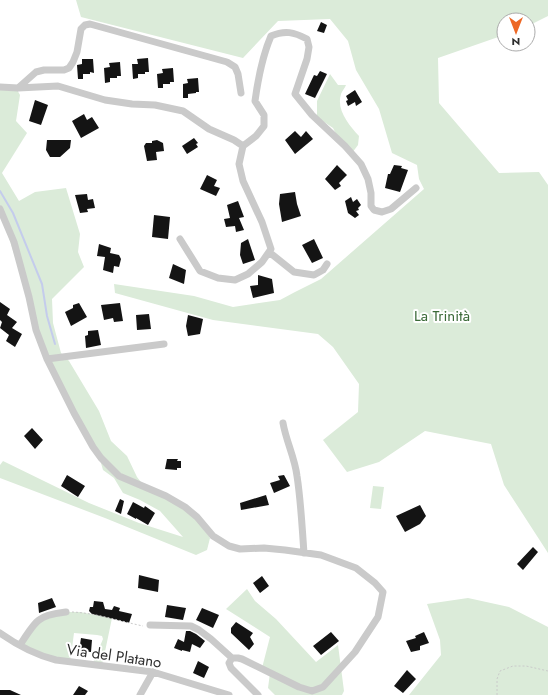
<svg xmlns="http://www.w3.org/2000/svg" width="548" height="695" viewBox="0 0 548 695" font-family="Jost,sans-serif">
	<rect width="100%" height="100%" fill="#fff"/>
	<!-- green -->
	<path fill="#dbebd9" d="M76 0H548V16L528 26V20H504V35L438 58 439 103 499 173 539 172 548 185V553L504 485 491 444 425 431 379 462 347 472 323 440 358 412 359 384 333 347 318 334 213 320 115 293 114 284 194 296 233 307 280 300 295 292 321 279 424 189 419 179 417 165 392 153 379 109 356 70 348 41 330 19 278 21 243 58 81 17Z
		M330 74 338 85H346C345 88 342 91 341 94 336 110 349 125 359 136L358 145 352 153 340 142 333 128 317 117V101Z
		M0 87 16 88 20 95 16 121 27 133 2 173 19 201 35 192 66 188 80 234 78 252 84 267 52 299 53 323 61 353 69 361 99 411 111 441 127 456 137 477 144 486 197 517 210 538 207 550 196 555 105 518 0 478V465L3 461 89 503 139 523 183 537 160 511 140 500 123 493 114 478 103 470 99 456 47 359 0 209Z
		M373 486 384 487 381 509 370 508Z
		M247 589 255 601 276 619 316 662 338 645 344 691 342 695H275L268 688 270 673 262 668 270 637 226 609Z
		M468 598 509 607 548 627V695H409L441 655 440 640 427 604Z
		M66 612H80L112 618 102 666 92 665 103 639 102 636 97 635 74 633 70 663 20 645 39 620Z"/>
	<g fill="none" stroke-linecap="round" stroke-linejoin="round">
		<!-- stream -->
		<path stroke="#c4ccec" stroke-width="2" d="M0 191 13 213 42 284 47 316 55 344"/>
	</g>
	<!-- building -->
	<path fill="#141414" d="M321 22 327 25 324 33 317 31Z
		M148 58 149 72H145V74H138V78L133 79 132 64H138L137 59Z
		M82 59H93L94 73 90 72V74H83V79H78L77 65 82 64Z
		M120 62 121 76H117V78H110V82L105 83 104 68 110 67 109 63Z
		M173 68 174 82H170V84H163V88H158L157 74 163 73 162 69Z
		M320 71 327 74 315 98 305 94 314 75 317 76Z
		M198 78 199 92H196V93L188 94V98H183V84L188 83 187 79Z
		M355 90 362 102 356 106 355 102 348 106 346 101 348 100 346 96Z
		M35 100 48 105 41 125 29 121Z
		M84 114 87 120 92 117 99 128 81 138 72 121Z
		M295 131 301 137 306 131 313 139 295 154 285 140Z
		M194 138 198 143 196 144 198 147 187 154 182 146Z
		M47 140H71L70 148 60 157H50L46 150Z
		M157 140 163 143 164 151 156 152 157 160 147 161 144 146 146 143H152V141Z
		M337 165 347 175 339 183 341 186 335 190 325 179Z
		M394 165 402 166 401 168 408 170 400 192 385 188 388 174H390Z
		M207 175 217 180 214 186 220 188 216 196 200 189Z
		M295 192 297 204 301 216 282 222 279 204 280 194Z
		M87 194 88 200 93 199 95 208 87 209 88 212 80 213 75 195Z
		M351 197 353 202 357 199 361 205 358 208 359 210 356 211 359 215 355 218 348 213 345 201Z
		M238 201 244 217 239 218 244 230 236 232 235 226 226 227 224 219 230 218 227 205Z
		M154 215 170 217 168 239 152 237Z
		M248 239 255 260 243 264 240 255 241 243Z
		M314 239 323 258 312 263 302 245Z
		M99 244 111 248 110 253 119 255 121 259 119 267 114 266 113 273 103 270 105 257 97 256Z
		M173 264 186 270 184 284 169 278Z
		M258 275 272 279 274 293 253 298 250 286 258 285Z
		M0 302 10 309 7 315 17 322 12 328 22 334 15 347 6 341 9 335 0 328 2 322 0 320Z
		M79 303 87 317 71 326 65 312 73 308V305Z
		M120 303 123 321 114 322 113 318 104 320 101 305Z
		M149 314 151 329 137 330 136 315Z
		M188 315 203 319 200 334 188 336 186 326Z
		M98 330 101 345 86 348 85 336 88 335V331Z
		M32 428 43 440 35 449 24 436Z
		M167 459H178L177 461H181V468H177V470L165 469Z
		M67 475 85 486 78 497 61 486Z
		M284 475 290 486 274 493 270 483 280 480 278 476Z
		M266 495 269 505 241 510 240 503Z
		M120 499 124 501 121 514 115 511Z
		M133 502 144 508 145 506 155 513 148 525 136 518V519L127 514Z
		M420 505 426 516 420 524 405 532 396 516Z
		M533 547 538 552 523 570 517 564Z
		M139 575 159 580 158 592 138 588Z
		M262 576 269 586 260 593 253 583Z
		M52 598 56 607 39 613 38 603Z
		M94 601 103 602 105 609 112 610 114 606 120 608 119 611 132 614 129 623 109 618 92 614 89 611 90 607H93Z
		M167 605 186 608 183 620 165 617Z
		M202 608 219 615 213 628 196 620Z
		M236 622 253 633 250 637 254 644 249 650 231 633V628Z
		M186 631H190L196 634 205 641 200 648 192 644 190 652 182 650V651L174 648 178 639 184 642Z
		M331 632 339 641 321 655 313 646Z
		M424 632 429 643 420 646V650L411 652 406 641 416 638 415 636Z
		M81 638 92 640 91 652 79 651Z
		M198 661 209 667 204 678 193 673Z
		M407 670 416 679 403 693 394 686Z
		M79 686 88 691 85 695H73Z
		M0 690H10L21 695H0Z"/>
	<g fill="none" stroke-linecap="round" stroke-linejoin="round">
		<!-- path -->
		<path stroke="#cacaca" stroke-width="1" stroke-dasharray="2 2" stroke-linecap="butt" d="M72 612C96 613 119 621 143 626
			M497 695V679L500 671 513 666H526L548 671"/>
		<!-- minor -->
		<path stroke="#cacaca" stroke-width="7" d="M0 87 18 88 58 86 105 100 132 104 155 105 183 111 209 129 234 140 243 146 256 136 264 126V115L255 101C258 79 262 57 271 36 285 30 294 32 307 39L309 47 307 59 295 94 312 115 345 146 361 164 368 179 371 193V206L374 210 382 212 391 209 416 188
			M18 88 36 72 44 70H64L69 68 73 62 77 52 81 29 85 25 90 24 227 62 235 67 238 74 241 93
			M0 209 14 242 29 297 36 330 47 359 74 413 93 447 101 458 119 476 166 496 185 507 197 517 213 536 229 546 240 549 264 548 285 550 321 555 356 568 375 583 383 592 378 617 355 652 323 687 312 691 299 687 242 659 238 658H232
			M180 239 200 271 218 278 235 280 248 274 262 262 271 249 262 222 243 181 239 164 243 146
			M269 252 294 272 314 275 323 270 327 264
			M47 359 164 344
			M283 423C286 441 295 458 297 476 301 502 302 527 304 553
			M150 625 191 626 199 630 211 639 232 658
			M0 633C17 645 36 655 56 660L153 672 229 695
			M20 645C24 639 33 624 39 620 46 614 58 613 66 612
			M232 658 229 663 231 668 258 695
			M140 695 153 672"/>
	</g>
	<g text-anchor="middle" stroke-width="4" stroke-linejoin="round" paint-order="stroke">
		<!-- park labels -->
		<g font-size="15" fill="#3b6a38" stroke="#fff">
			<text x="442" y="321">La Trinità</text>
		</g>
		<!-- street labels -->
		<g font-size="15" fill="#2d2d2d" stroke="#fff">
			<text transform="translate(114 656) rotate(8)" y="5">Via del Platano</text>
		</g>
	</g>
	<!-- north arrow -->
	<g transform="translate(516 32) rotate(180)"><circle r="19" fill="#ffffff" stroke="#ababab"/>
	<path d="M0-3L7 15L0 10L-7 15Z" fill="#ed6825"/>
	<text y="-6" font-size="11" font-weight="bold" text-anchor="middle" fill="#2d2d2d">N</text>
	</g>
</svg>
